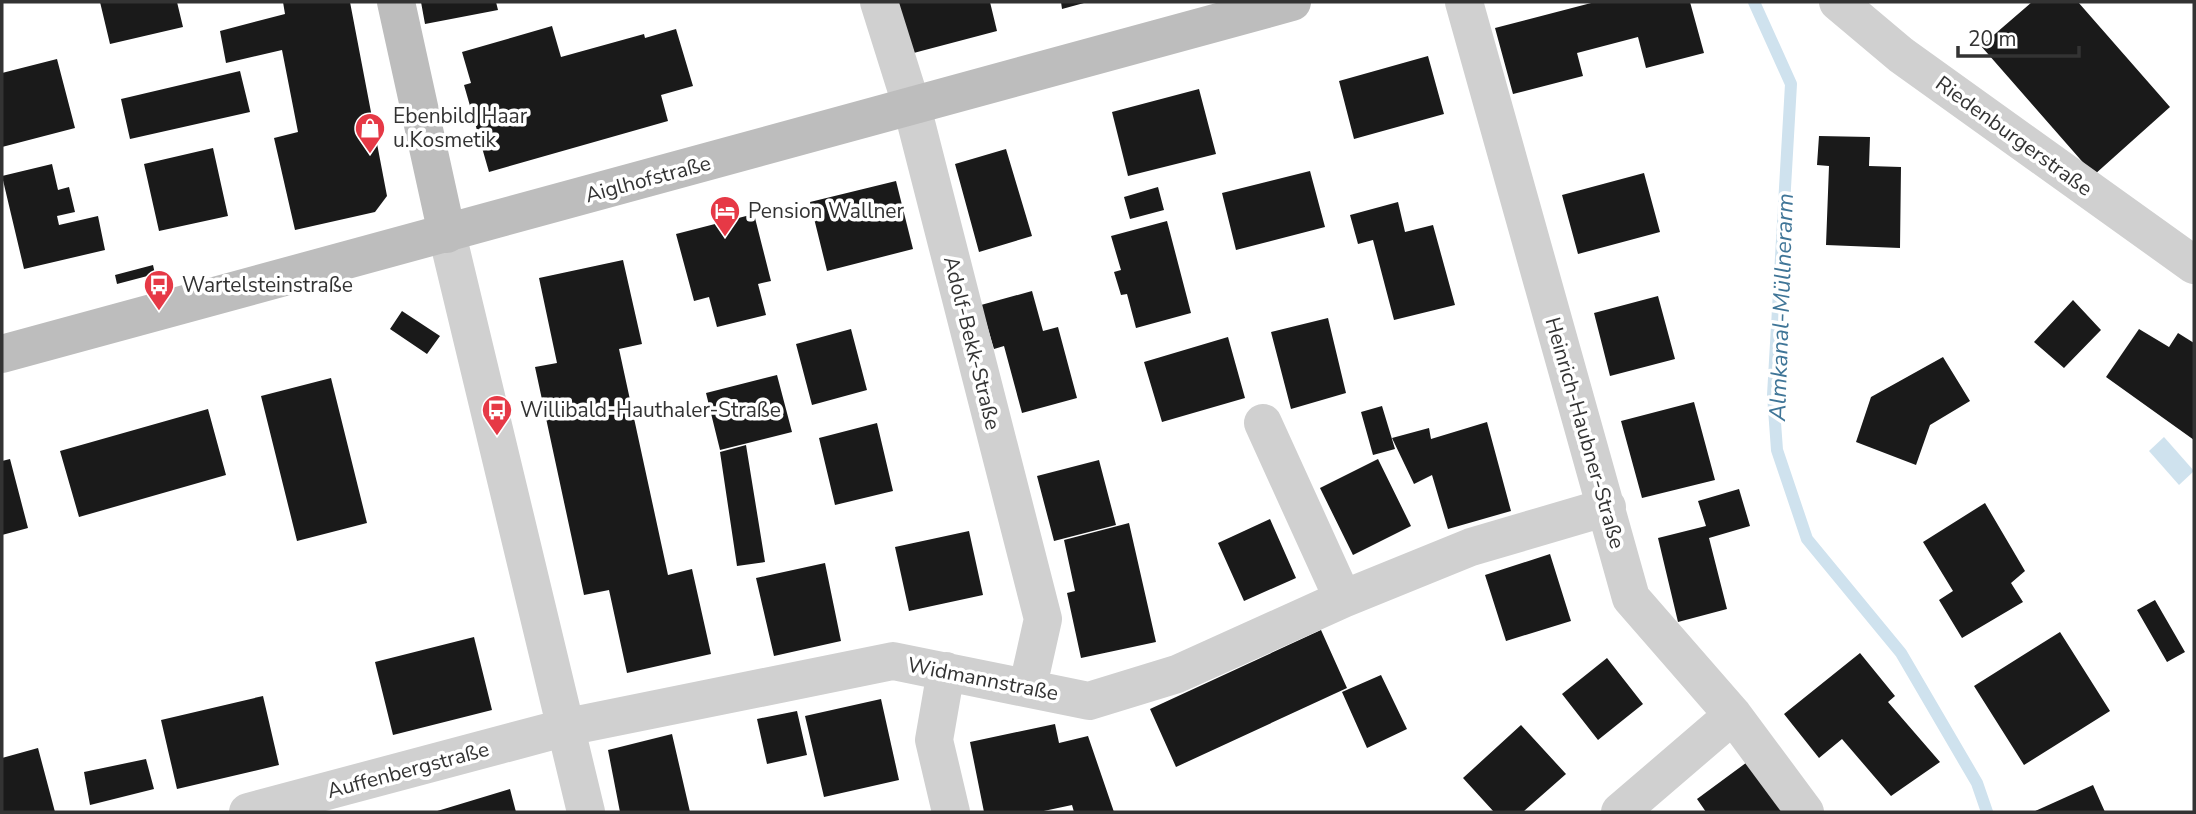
<svg xmlns="http://www.w3.org/2000/svg" width="2196" height="814" viewBox="0 0 2196 814" font-family="'Nunito Sans',sans-serif">
	<rect width="100%" height="100%" fill="#fff"/>
	<!-- water -->
	<path fill="#cfe2ee" d="M2164 437 2194 471 2179 485 2149 451Z"/>
	<g fill="none" stroke-linecap="round" stroke-linejoin="round">
		<!-- stream -->
		<path stroke="#cfe2ee" stroke-width="12" d="M1754 2 1791 84 1773 395 1777 450 1807 539 1901 653 1977 783 1987 812"/>
	</g>
	<!-- building -->
	<path fill="#1a1a1a" d="M100 2H177L183 27 110 44Z
		M283 2H350L387 196 375 212 295 230 274 138 298 132 282 50 226 63 220 31 285 14Z
		M421 2H496L498 10 425 24Z
		M892 2H990L997 31 906 55Z
		M1061 2H1084V3L1062 9Z
		M1595 2H1690L1704 53 1646 68 1638 37 1577 53 1583 76 1513 94 1495 28Z
		M2032 2H2078L2170 107 2094 175 1981 46Z
		M552 26 561 57 644 34 645 38 676 29 693 86 661 95 668 121 489 172 464 85 471 83 462 52Z
		M1428 56 1444 114 1354 139 1339 81Z
		M57 59 75 128 2 147V73Z
		M240 71 250 112 130 139 121 99Z
		M1199 89 1216 154 1128 176 1112 112Z
		M1819 136 1870 137 1869 166 1901 167 1900 248 1826 245 1829 166 1817 165Z
		M213 148 228 216 159 231 144 164Z
		M1006 149 1032 236 979 252 955 164Z
		M52 164 58 190 69 187 75 212 57 216 59 225 98 216 105 250 24 269 2 176Z
		M1310 171 1325 227 1236 250 1222 193Z
		M1644 173 1660 232 1578 254 1562 195Z
		M896 181 913 249 827 271 810 202Z
		M1158 187 1164 210 1130 219 1124 197Z
		M1398 202 1405 232 1433 225 1455 305 1394 320 1373 240 1358 244 1350 215Z
		M754 214 771 281 758 284 766 315 717 327 709 297 694 301 676 234Z
		M1167 221 1191 313 1136 328 1127 294 1121 295 1114 272 1121 270 1111 236Z
		M623 260 642 344 619 349 668 575 692 569 711 654 627 673 609 590 584 595 535 367 557 363 539 278Z
		M153 265 155 274 117 284 115 275Z
		M1032 291 1043 331 1058 327 1077 398 1022 413 1004 346 994 349 981 305Z
		M1658 296 1675 359 1610 376 1594 313Z
		M2073 300 2101 330 2064 368 2034 342Z
		M402 311 440 336 427 354 390 329Z
		M1328 318 1346 393 1291 409 1271 332Z
		M851 329 867 390 812 405 796 344Z
		M2139 329 2169 347 2178 333 2194 343V440L2106 377Z
		M1228 337 1245 398 1162 422 1144 362Z
		M1943 357 1970 401 1930 425 1916 465 1856 442 1871 397Z
		M777 375 792 432 720 450 706 393Z
		M331 378 367 523 297 541 261 396Z
		M1694 402 1715 480 1642 498 1621 421Z
		M1382 406 1395 449 1373 455 1361 412Z
		M208 409 226 475 79 517 60 451Z
		M1487 422 1511 511 1448 529 1432 475 1414 484 1392 438 1429 428 1431 439Z
		M877 423 893 491 835 505 819 438Z
		M746 445 765 562 737 566 720 452Z
		M10 459 28 528 2 535V461Z
		M1378 459 1411 526 1353 555 1320 488Z
		M1099 460 1116 525 1054 541 1037 476Z
		M1739 489 1750 526 1709 538 1727 609 1678 622 1658 538 1706 526 1698 501Z
		M1985 503 2025 571 2011 583 2023 602 1962 638 1939 600 1953 591 1923 542Z
		M1270 519 1296 578 1244 601 1218 543Z
		M1129 523 1156 642 1081 658 1067 593 1075 591 1064 540Z
		M969 531 983 595 909 611 895 547Z
		M1550 554 1571 621 1506 641 1485 575Z
		M825 563 841 641 774 656 756 578Z
		M2155 600 2185 652 2167 662 2137 610Z
		M1321 630 1347 688 1176 767 1150 709Z
		M2060 632 2110 711 2024 765 1974 686Z
		M474 637 492 710 393 735 375 662Z
		M1860 653 1895 696 1888 702 1940 762 1891 796 1842 739 1819 758 1784 714Z
		M1607 658 1643 704 1598 740 1562 694Z
		M1381 675 1407 729 1367 748 1342 692Z
		M263 696 279 765 177 789 161 720Z
		M881 699 899 780 824 797 805 716Z
		M797 711 807 755 767 764 757 719Z
		M1055 724 1059 743 1088 736 1114 812H1074L1072 805 1039 812H984L970 742Z
		M1521 725 1566 774 1523 812H1494L1463 778Z
		M672 734 690 812H620L608 750Z
		M38 748 55 812H2V758Z
		M1754 757 1795 812H1706L1697 799Z
		M146 759 154 789 90 805 84 772Z
		M2093 785 2105 812H2033Z
		M510 789 516 812H434Z"/>
	<g fill="none" stroke-linecap="round" stroke-linejoin="round">
		<!-- street -->
		<path stroke="#d0d0d0" stroke-width="38" d="M879 2 912 107 1043 619 1028 686
			M1464 2 1631 598 1733 715 1805 812
			M1838 2 1901 55 2194 265
			M447 234 586 812
			M1263 423 1343 599
			M946 671 934 740 951 812
			M248 812 567 727 893 661 1089 701 1177 674 1343 599 1471 547 1607 507
			M1620 812 1733 715"/>
		<!-- secondary -->
		<path stroke="#bdbdbd" stroke-width="38" d="M396 2 447 234
			M2 354 1292 2"/>
	</g>
	<!-- icons -->
	<defs>
		<g id="shop-pin" transform="scale(1.575)"><path d="M0 17L-7.5 6A9.5 9.5 0 1 1 7.5 6Z" fill="#e63946" stroke="#fff"/><path d="M-5-2.5h2.3a2.7 3.5 0 0 1 5.4 0H5L5.5 6h-11ZM-1.5-2.5h3a1.5 2.3 0 0 0-3 0Z" fill="#fff"/></g>
		<g id="hotel-pin" transform="scale(1.575)"><path d="M0 17L-7.5 6A9.5 9.5 0 1 1 7.5 6Z" fill="#e63946" stroke="#fff"/><path d="M-6-4.5h1.5V1H6V5H4.5V3h-9V5H-6ZM-4 0a1.8 1.8 0 1 1 3.6 0ZM.5 0V-2.5h3Q6-2.5 6 0Z" fill="#fff"/></g>
		<g id="bus-pin" transform="scale(1.575)"><path d="M0 17L-7.5 6A9.5 9.5 0 1 1 7.5 6Z" fill="#e63946" stroke="#fff"/><path d="M-5-6H5V4H4V6H2V4H-2V6H-4V4H-5ZM-3.5-4V0h7V-4ZM-3.5 1.2v1.5H-2V1.2ZM2 1.2v1.5H3.5V1.2Z" fill="#fff"/></g>
	</defs>
	<g fill-rule="evenodd">
		<use href="#shop-pin" x="370" y="128"/>
		<use href="#hotel-pin" x="725" y="211"/>
		<use href="#bus-pin" x="159" y="285"/>
		<use href="#bus-pin" x="497" y="410"/>
	</g>
	<g text-anchor="middle" stroke-width="7" stroke-linejoin="round" paint-order="stroke">
		<!-- poi labels -->
		<g font-size="21" fill="#333" stroke="#fff" text-anchor="start">
			<text x="393" y="123">Ebenbild Haar<tspan x="393" dy="24">u.Kosmetik</tspan></text>
			<text x="748" y="218">Pension Wallner</text>
			<text x="182" y="292">Wartelsteinstraße</text>
			<text x="520" y="417">Willibald-Hauthaler-Straße</text>
		</g>
		<!-- street labels -->
		<g font-size="21" fill="#333" stroke="#fff">
			<text transform="translate(2014 136) rotate(36)" y="7">Riedenburgerstraße</text>
			<text transform="translate(648 179) rotate(-15)" y="7">Aiglhofstraße</text>
			<text transform="translate(972 343) rotate(76)" y="7">Adolf-Bekk-Straße</text>
			<text transform="translate(1585 433) rotate(74)" y="7">Heinrich-Haubner-Straße</text>
			<text transform="translate(983 679) rotate(11)" y="7">Widmannstraße</text>
			<text transform="translate(408 770) rotate(-15)" y="7">Auffenbergstraße</text>
		</g>
		<!-- water labels -->
		<g font-size="23" font-style="italic" fill="#3f7597" stroke="#fff">
			<text transform="translate(1781 307) rotate(-88)" y="8">Almkanal-Müllnerarm</text>
		</g>
	</g>
	<!-- border -->
	<rect width="2196" height="814" fill="none" stroke="#333333" stroke-width="7"/>
	<!-- scale -->
	<path d="M1958 46v10h121v-10" fill="none" stroke="#333333" stroke-width="3.5"/>
	<text x="1968" y="46" font-size="21" fill="#333333" stroke="#ffffff" stroke-width="5" paint-order="stroke">20 m</text>
</svg>
